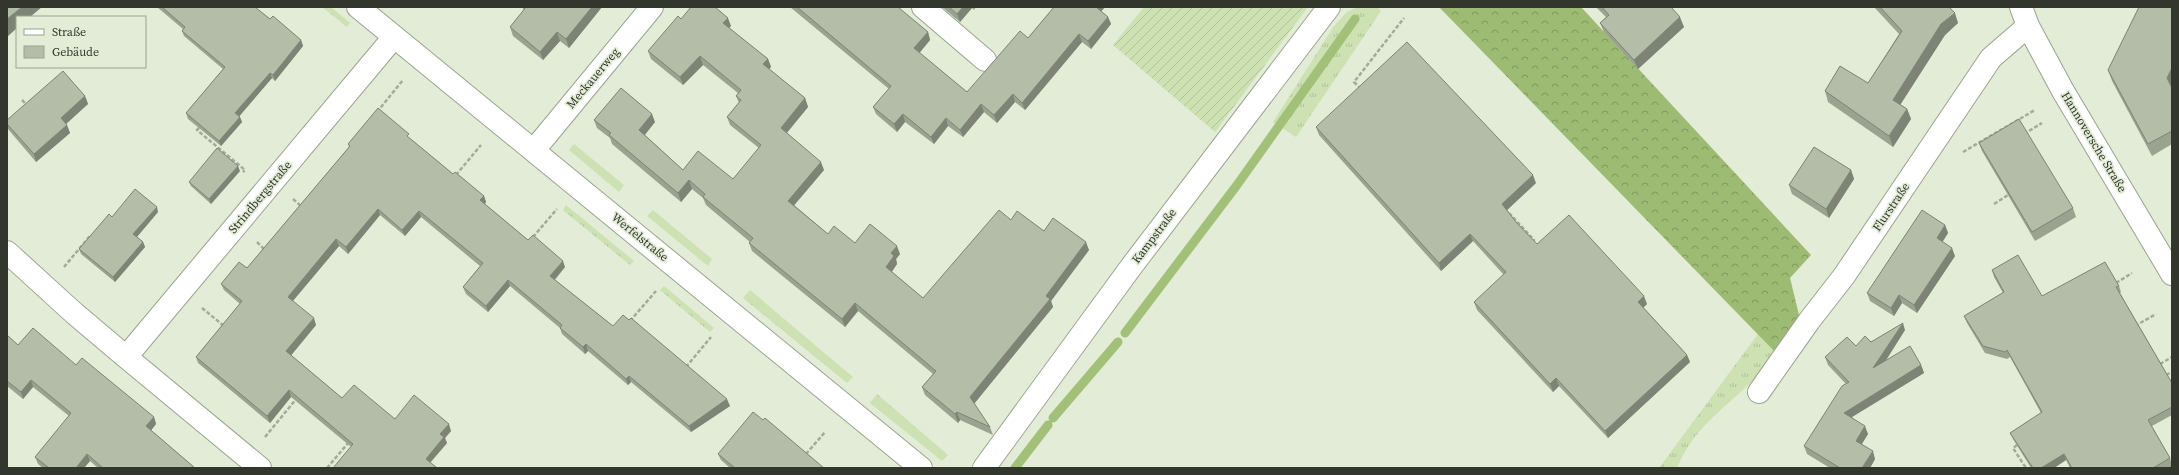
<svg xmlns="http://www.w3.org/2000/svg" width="2179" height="475" viewBox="0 0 2179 475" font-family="'Source Serif 4',serif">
	<defs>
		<pattern id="grass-tufts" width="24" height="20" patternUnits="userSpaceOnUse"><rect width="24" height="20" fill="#cde1b3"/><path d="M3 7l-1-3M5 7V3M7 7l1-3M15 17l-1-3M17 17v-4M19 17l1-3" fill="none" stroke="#b0c29a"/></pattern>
		<pattern id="forest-crowns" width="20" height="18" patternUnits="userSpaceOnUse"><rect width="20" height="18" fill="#9dbb73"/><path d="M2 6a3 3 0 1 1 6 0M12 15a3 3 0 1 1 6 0" fill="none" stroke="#81995f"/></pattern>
		<pattern id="garden-furrows" width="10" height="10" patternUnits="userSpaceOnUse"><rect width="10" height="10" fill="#cde1b3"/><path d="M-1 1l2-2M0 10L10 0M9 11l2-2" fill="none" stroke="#b0c29a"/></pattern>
	</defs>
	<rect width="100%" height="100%" fill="#e2ecd6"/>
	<!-- grass -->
	<path fill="url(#grass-tufts)" d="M322 7H331L350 23 347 27Z
		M1357 7H1378L1381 11 1296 137 1273 122 1334 26 1347 12Z
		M574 144 624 185 619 192 569 150Z
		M566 205 634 261 630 265 563 210Z
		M653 210 712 259 708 266 647 216Z
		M664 286 714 328 710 332 660 290Z
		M750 290 853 377 847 383 743 298Z
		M1758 334 1778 355C1768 365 1759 375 1748 385 1718 414 1694 428 1677 468H1659Z
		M877 394 948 455 942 461 870 403Z"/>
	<!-- forest -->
	<path fill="url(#forest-crowns)" d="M1439 7H1581L1811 255 1790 278 1800 319 1778 355Z"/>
	<!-- garden -->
	<path fill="url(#garden-furrows)" d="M1144 7H1308L1215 132 1113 45Z"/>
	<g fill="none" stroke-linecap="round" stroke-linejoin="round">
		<!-- stream -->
		<path stroke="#a2c078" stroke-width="9" d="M1125 333 1237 185 1355 19
			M1053 418 1118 342
			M1015 468 1048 425"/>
		<!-- minor casing -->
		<g stroke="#9aa48f" stroke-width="24">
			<path id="minor" d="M358 7 921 468
				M923 7 985 60
				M534 150 652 7
				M7 252 74 313 126 357
				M1759 392 1809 321 1844 276 1991 58 2028 26
				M260 468 126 357 394 37
				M984 468 1131 267 1329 7"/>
		</g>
		<!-- major casing -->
		<g stroke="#9aa48f" stroke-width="24">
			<path id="major" d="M2021 7 2028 26 2063 91 2172 274"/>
		</g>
		<!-- path -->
		<path stroke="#a3ab9a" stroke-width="2.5" stroke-dasharray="4 2" stroke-linecap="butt" d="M1361 89 1354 82 1404 18
			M22 100 27 105
			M377 112 403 80
			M199 128 197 130 245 170 243 172
			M2024 134 2042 123
			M1963 152 2035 110
			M456 175 481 145
			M293 199 301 206
			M1994 204 2008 195
			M1509 213 1534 240 1532 242
			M533 237 557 209
			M257 242 265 250
			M64 267 90 236 93 237
			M2116 283 2132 273
			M202 308 224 326
			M630 321 656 291
			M2135 326 2156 314
			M2160 364 2172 357
			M686 367 711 337
			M2166 375 2172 372
			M265 437 297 398
			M2017 445 2013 448 2026 468
			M806 454 825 432
			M327 468 349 442"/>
		<!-- minor -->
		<use href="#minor" stroke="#fff" stroke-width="22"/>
		<!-- major -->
		<use href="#major" stroke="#fff" stroke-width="22"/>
	</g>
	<!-- wall -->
	<path fill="#9aa390" d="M157 7H255L270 19 301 40 303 46 275 81 272 78 239 116 242 122 221 146 188 119 186 113 223 69 184 36 182 31 183 29Z
		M522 7H602L569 48 560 41 543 60 513 36 510 27 524 10Z
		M790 7H886L928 32 930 40 919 53 967 92 1028 38 1054 7H1105L1101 11 1108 17 1111 24 1091 49 1082 42 1025 110 1015 102 997 123 984 112 963 137 948 126 934 144 905 122 897 132 876 114 873 107 889 89Z
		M942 7H976L974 10 972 8 960 22Z
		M1596 7H1671L1684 27 1638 69 1604 32 1600 23 1606 17Z
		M1874 7H1949L1958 23 1945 35 1900 104 1907 109 1911 119 1893 147 1828 102 1825 91 1868 83 1899 34Z
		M2172 7V144L2152 156 2112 81 2108 70Z
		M681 19 731 26 729 28 768 59 771 67 769 69 805 98 808 107 787 133 824 170 794 205 828 234 855 243 900 254 896 259 897 264 892 272 923 298 1011 220 1044 231 1089 250 1051 301 1053 307 974 404 990 427 993 435 960 420 958 423 925 395 922 387 933 374 858 311 845 327 752 251 749 243 750 242 706 205 703 198 692 189 681 202 612 144 610 138 597 128 594 120 655 122 645 135 683 170 733 179 759 148 730 125 727 117 739 103 736 96 738 93 703 65 683 85 651 59 648 51Z
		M85 96 88 104 66 123 70 133 36 162 8 129 7 126V120Z
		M1316 127 1536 183 1507 210 1516 222 1537 244 1647 304 1643 307 1687 355 1690 362 1608 438 1559 386 1553 392 1477 310 1474 302 1504 275 1473 241 1441 271 1319 135Z
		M411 139 453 174 484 196 486 202 485 204 528 240 565 267 555 280 613 326 629 320 730 406 691 432 631 382 628 385 588 351 585 354 562 334 560 328 510 286 488 312 466 294 463 287 480 266 421 217 405 236 380 215 348 254 339 246 293 301 316 325 291 355 342 398 395 419 451 431 445 438 447 443 430 463 350 446 291 397 270 423 198 363 196 357 240 304 224 290 221 284 247 268 349 147 348 144Z
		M1979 143 2073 208 2076 217 2035 241 1982 151Z
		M1851 170 1854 179 1829 218 1792 194 1789 185Z
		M240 171 211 204 191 186 189 182Z
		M158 212 137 237 143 242 145 247 115 282 81 254 79 249 112 217Z
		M1945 225 1948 233 1942 242 1955 256 1917 313 1902 303 1894 316 1870 301 1867 293Z
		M1992 270 2042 296 2119 286 2121 292 2120 293 2172 383V415L2152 426 2170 458 2172 465 2167 468H2070L2066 460 2054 468H2031L2013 439 2010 433 2041 413 2010 357 2007 359 1985 353 1967 323 1964 316 2003 293 1994 277Z
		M1905 330 1886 360 1921 365 1924 373 1852 417 1868 434 1861 444 1875 459 1870 468H1830L1807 454 1804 446 1846 384 1828 365 1825 357Z
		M7 335 18 345 76 365 154 417 156 424 151 430 195 468H98L90 461 84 468H43L38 464 35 457 69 416 33 387 23 399 7 386Z
		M718 454 824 468H730L721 460Z"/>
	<!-- shaded-wall -->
	<path fill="#7d8475" d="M22 7H42L30 17H17V28L7 37V19Z
		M592 7H602L569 48 566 39Z
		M963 7H971L972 8 960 22 957 14Z
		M1096 7H1105L1099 14Z
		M1955 13 1958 23 1945 35 1897 110 1893 100 1941 24Z
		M1108 17 1111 24 1091 49 1088 41Z
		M1680 17 1684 27 1638 69 1634 60Z
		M728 18 731 26 726 31 723 23Z
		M557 32 560 41 543 60 540 52Z
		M928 32 930 40 917 56 914 48Z
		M1079 34 1082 42 1025 110 1022 103Z
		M301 40 303 46 275 81 273 75Z
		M700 56 703 65 683 85 680 77Z
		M768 59 771 67 766 72 763 64Z
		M2172 68V88L2167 78Z
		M270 73 272 78 237 119 235 113Z
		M1013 94 1015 102 997 123 994 115Z
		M85 96 88 104 64 126 61 118Z
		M805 98 808 107 784 136 781 128Z
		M981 104 984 112 963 137 960 130Z
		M1907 109 1911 119 1893 147 1889 136Z
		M652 114 655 122 642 138 639 130Z
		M903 114 905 122 897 132 894 124Z
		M240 117 242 122 221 146 219 141Z
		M946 118 948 126 934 144 931 137Z
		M67 125 70 133 36 162 34 154Z
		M821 162 824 170 791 209 788 201Z
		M238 166 240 171 211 204 209 199Z
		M1851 170 1854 179 1829 218 1826 209Z
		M1533 175 1536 183 1505 212 1502 204Z
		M689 180 692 189 681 202 678 193Z
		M484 196 486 202 482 207 480 200Z
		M157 207 158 212 135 239 133 234Z
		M378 209 380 215 348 254 346 247Z
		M419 211 421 217 405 236 402 230Z
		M1945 225 1948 233 1940 246 1937 238Z
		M1470 234 1473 241 1441 271 1439 263Z
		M336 239 339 246 291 303 288 297Z
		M143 242 145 247 115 282 113 277Z
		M1086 242 1089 250 1051 301 1053 307 973 405 970 397Z
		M897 246 900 254 896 259 897 264 889 275 886 267 891 253Z
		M1952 248 1955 256 1917 313 1914 305Z
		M563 261 565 267 552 282 550 276Z
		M508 280 510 286 488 312 486 306Z
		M1899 295 1902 303 1894 316 1891 308Z
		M1644 296 1647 304 1641 310 1638 302Z
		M855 303 858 311 845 327 842 319Z
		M314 318 316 325 289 358 286 351Z
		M1903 323 1905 330 1876 376 1873 368Z
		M586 344 588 351 585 354 583 347Z
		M1687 355 1690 362 1608 438 1605 431Z
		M1921 365 1924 373 1847 420 1844 413Z
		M629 376 631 382 628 385 626 379Z
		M1556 378 1559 386 1553 392 1550 384Z
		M31 380 33 387 23 399 21 392Z
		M289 390 291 397 270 423 267 416Z
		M727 399 730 406 691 432 689 426Z
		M957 412 960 420 958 423 955 414Z
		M154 417 156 424 149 433 146 426Z
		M449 424 451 431 445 438 447 443 428 465 426 459 440 434Z
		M1865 426 1868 434 1859 449 1856 441Z
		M1873 451 1875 459 1870 468H1862Z
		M87 454 90 461 84 468H76Z
		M2064 454 2066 460 2054 468H2041Z"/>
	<!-- building -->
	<path fill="#b3bda7" stroke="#7d8475" d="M7 7H22L7 19Z
		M162 7H255L270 19 273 16 301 40 273 75 270 73 235 113 240 117 219 141 186 113 225 67 182 31 185 27Z
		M526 7H592L566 39 557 32 540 52 510 27Z
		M691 7H715L728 18 723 23 768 59 763 64 805 98 781 128 821 162 788 201 828 234 834 226 855 243 870 224 897 246 891 253 894 256 886 267 923 298 999 210 1011 220 1017 211 1044 231 1053 218 1086 242 1046 296 1050 299 970 397 990 427 957 412 955 414 922 387 936 371 855 303 842 319 749 243 753 238 703 197 705 194 689 180 678 193 609 135 611 133 594 120 621 88 652 114 639 130 683 170 698 151 733 179 761 145 727 117 741 100 736 96 741 90 700 56 680 77 648 51 678 16 681 19Z
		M797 7H886L887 8 888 7H898L928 32 914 48 967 92 1020 31 1028 38 1054 7H1096L1108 17 1088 41 1079 34 1022 103 1013 94 994 115 981 104 960 130 946 118 931 137 903 114 894 124 873 107 891 86Z
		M949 7H963L957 14Z
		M1602 7H1671L1680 17 1634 60 1600 23 1609 15Z
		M1880 7H1949L1955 13 1941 24 1893 100 1907 109 1889 136 1825 91 1840 66 1868 83 1902 31Z
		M2139 7H2172V68L2167 78 2172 88V131L2148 144 2108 70Z
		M1407 42 1533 175 1502 204 1516 222 1537 244 1569 215 1644 296 1638 302 1687 355 1605 431 1556 378 1550 384 1474 302 1506 272 1470 234 1439 263 1316 127Z
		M63 71 85 96 61 118 67 125 34 154 7 124V120Z
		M378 108 409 134 407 136 453 174 455 172 484 196 480 200 528 240 533 235 563 261 550 276 613 326 623 315 629 320 631 318 727 399 689 426 629 376 626 379 586 344 583 347 560 328 562 325 508 280 486 306 463 287 483 263 419 211 402 230 378 209 346 247 336 239 288 297 314 318 286 351 342 398 354 385 395 419 414 395 449 424 440 434 444 437 426 459 436 467 435 468H333L353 444 289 390 267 416 196 357 242 301 221 284 239 262 247 268 350 146 348 144Z
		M2019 119 2073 208 2032 232 1979 143Z
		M1814 147 1851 170 1826 209 1789 185Z
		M217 148 238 166 209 199 189 182Z
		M135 189 157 207 133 234 143 242 113 277 79 249 109 214 112 217Z
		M1922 210 1945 225 1937 238 1952 248 1914 305 1899 295 1891 308 1867 293Z
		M2018 255 2042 296 2105 262 2119 286 2116 287 2172 383V407L2148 420 2170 458 2153 468H2072L2064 454 2041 468H2033L2010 433 2042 412 2007 350 2005 352 1983 346 1964 316 2004 292 1992 270Z
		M1903 323 1873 368 1910 346 1921 365 1844 413 1865 426 1856 441 1873 451 1862 468H1840L1804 446 1842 386 1849 382 1825 357 1847 337 1856 346 1865 336 1871 342Z
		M33 328 76 365 82 358 154 417 146 426 195 468H103L87 454 76 468H49L35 457 71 413 31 380 21 392 7 381V335L18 345Z
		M753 412 763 420 765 418 824 468H735L718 454Z
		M2172 465V468H2168Z"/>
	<g text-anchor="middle" stroke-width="3.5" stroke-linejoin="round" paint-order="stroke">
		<!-- street labels -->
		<g font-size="12" fill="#32362d" stroke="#e2ecd6">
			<text transform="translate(593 78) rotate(-50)" y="4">Meckauerweg</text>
			<text transform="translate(2094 142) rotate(59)" y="4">Hannoversche Straße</text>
			<text transform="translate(260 197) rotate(-50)" y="4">Strindbergstraße</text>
			<text transform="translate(1891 207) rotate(-56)" y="4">Flurstraße</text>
			<text transform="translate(1154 236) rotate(-53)" y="4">Kampstraße</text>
			<text transform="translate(640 237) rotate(39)" y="4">Werfelstraße</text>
		</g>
	</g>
	<!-- border -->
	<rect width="2179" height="475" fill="none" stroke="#32362d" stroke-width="16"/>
	<!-- legend -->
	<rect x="16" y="16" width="130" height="52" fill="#e2ecd6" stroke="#9ca392"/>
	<rect x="24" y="29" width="20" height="6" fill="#ffffff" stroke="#9ca392"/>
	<text x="52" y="36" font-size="12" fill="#32362d">Straße</text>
	<rect x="24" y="46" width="20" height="12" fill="#b3bda7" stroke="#9ca392"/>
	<text x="52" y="56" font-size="12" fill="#32362d">Gebäude</text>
</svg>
